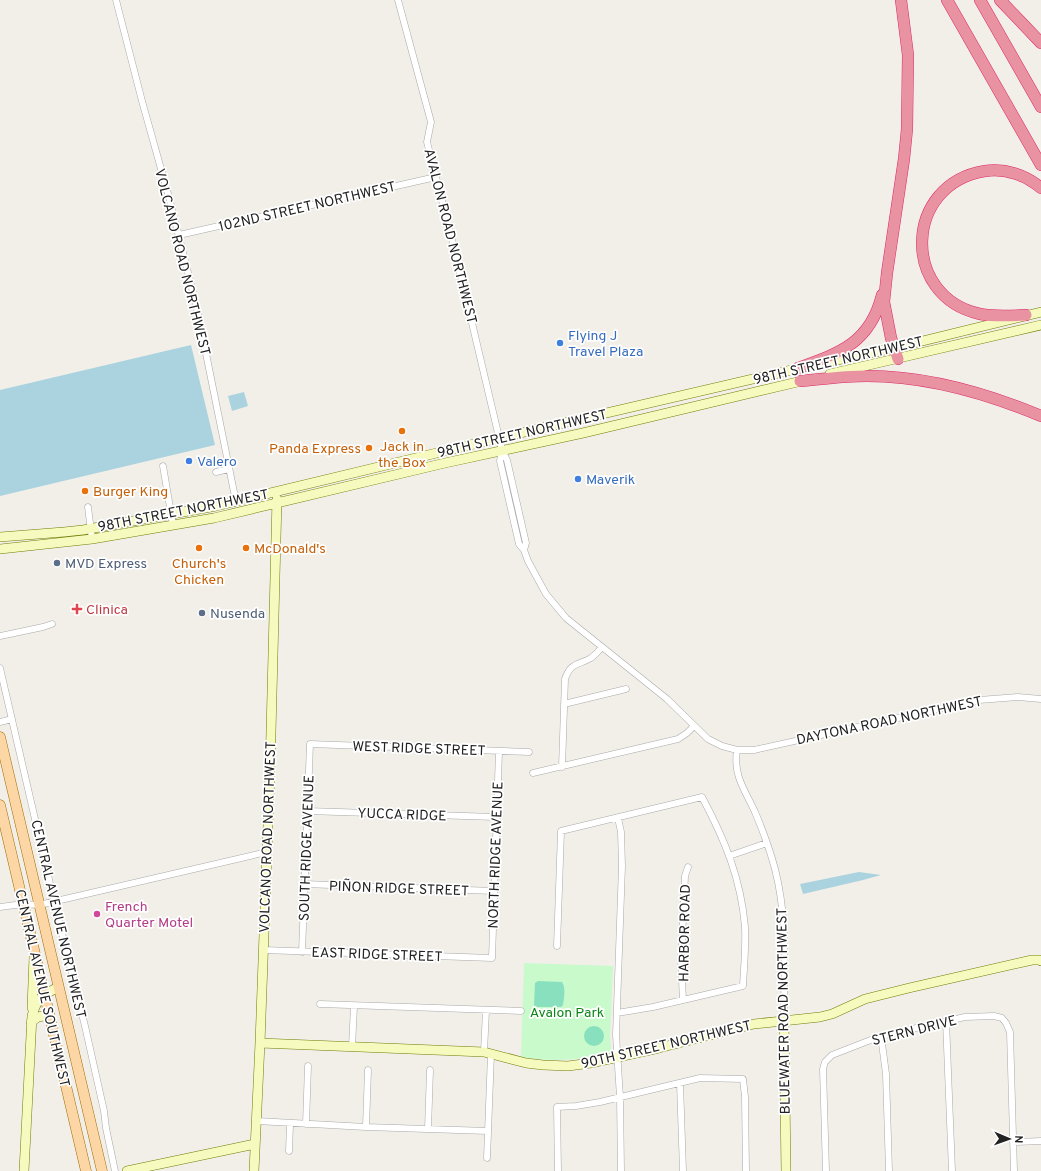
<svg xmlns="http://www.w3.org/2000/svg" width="1041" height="1171" viewBox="0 0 1041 1171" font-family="Overpass,sans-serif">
	<rect width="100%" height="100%" fill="#f2efe9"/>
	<!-- park -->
	<path fill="#c8facc" d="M524 963 613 966 610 1035 611 1049 609 1052C579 1061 551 1062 521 1057Z"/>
	<!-- pitch -->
	<path fill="#88e0be" d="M538 981 562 982C566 988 564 998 563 1005L561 1007H536L534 1005 535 983Z
		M584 1036a10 10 0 1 1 20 0a10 10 0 1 1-20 0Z"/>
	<!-- water -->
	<path fill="#aad3df" d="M191 345 215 445 0 496V390Z
		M244 392 248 406 232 411 228 396Z
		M859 872 881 875 863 880 803 894 800 884Z"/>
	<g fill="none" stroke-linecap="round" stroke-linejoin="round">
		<!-- street casing -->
		<g stroke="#a9a9a9" stroke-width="7">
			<path id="street" d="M116 0 142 101 170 201 196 304 236 502 234 503
				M398 0 431 122 427 142 455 251 502 450 507 460 526 543 524 550 519 544 500 461 502 450
				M179 235 436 177
				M163 466 173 525
				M216 472 229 469
				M88 507 92 539
				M524 550 528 561 546 594 566 618 667 699 708 739 722 746 737 750C733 776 745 790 755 812 763 831 770 850 775 869 788 919 784 970 784 1021
				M0 636 43 627 52 624
				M0 668 54 901 85 1026 104 1111 106 1128 115 1171
				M564 704 626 689
				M0 722 12 719
				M737 750H754L979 700 1018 697 1041 699
				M562 767 565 679C571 662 577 666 591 658 595 655 599 651 602 647
				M533 773 678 739 687 733 694 726
				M307 811 496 817
				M618 818 621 832 622 866 616 1035 620 1097 621 1171
				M729 856 767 843
				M304 884 494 891
				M0 907 23 904 39 905 267 852
				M557 946 561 831 702 797C725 840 741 879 745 927 746 947 744 966 743 986L653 1007 617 1013
				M263 950 492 958 499 751
				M302 952 310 744 529 752
				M683 1000 681 961 685 876 688 867
				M320 1004 521 1011
				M946 1021 952 1171
				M881 1036 886 1074 889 1171
				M352 1047 354 1006
				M484 1052 486 1010
				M680 1083 683 1171
				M257 1121 366 1127 488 1131
				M306 1124 308 1066
				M366 1127 368 1070
				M428 1129 430 1070
				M1013 1142 1041 1141
				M289 1151 290 1124
				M487 1158 491 1054
				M558 1171 557 1107 576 1106 600 1102 700 1078 743 1079 745 1097 746 1171
				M826 1171 823 1069 825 1062 832 1055 881 1036 965 1017 994 1016 1002 1018 1006 1023 1010 1032 1014 1171"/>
		</g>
		<!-- secondary casing -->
		<g stroke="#707d05" stroke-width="10">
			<path id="secondary" d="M818 364 894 348 1041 312
				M830 374 1041 325
				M0 537 64 532 83 530 216 506 499 438 804 367
				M0 549 92 539 214 518 445 463 583 433 806 380
				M32 1008 34 957
				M784 1021 786 1171
				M31 1022 38 1017 49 1015
				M260 1043 484 1052 526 1063 543 1065 568 1066 591 1063 659 1048 754 1024 820 1017 832 1014 865 999 909 988 1032 960H1039L1041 961
				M24 1171 32 1016C37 997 43 996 58 987
				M127 1171 255 1144
				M254 1171 260 1043 270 771 277 499"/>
		</g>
		<!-- primary casing -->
		<g stroke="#a06b00" stroke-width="11">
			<path id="primary" d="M0 737 102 1171
				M0 805 86 1171"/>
		</g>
		<!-- highway casing -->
		<g stroke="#dc2a67" stroke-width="12">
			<path id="highway" d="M947 0 1041 165
				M980 0 1041 107
				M1000 0 1041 43
				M1026 315C1011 316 995 317 980 314 901 297 903 184 985 171 1005 168 1026 175 1041 188
				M898 359 891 338 884 302 887 273 904 159 907 129 908 55 901 0
				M798 368C840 353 870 343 882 295
				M800 381C822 379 845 376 867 376 927 376 986 393 1041 416"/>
		</g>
		<!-- street -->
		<use href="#street" stroke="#fff" stroke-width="6"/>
		<!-- secondary -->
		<use href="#secondary" stroke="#f7fabf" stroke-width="9"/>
		<!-- primary -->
		<use href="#primary" stroke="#fcd6a4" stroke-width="10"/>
		<!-- highway -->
		<use href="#highway" stroke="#e892a2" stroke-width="11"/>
	</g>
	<!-- markers -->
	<g fill="#3f7fe0" stroke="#fff" stroke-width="1.5">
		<circle cx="560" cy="343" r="4"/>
		<circle cx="189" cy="461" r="4"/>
		<circle cx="578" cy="479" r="4"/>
	</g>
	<g fill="#e8710a" stroke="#fff" stroke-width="1.5">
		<circle cx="402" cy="431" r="4"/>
		<circle cx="369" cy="448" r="4"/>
		<circle cx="85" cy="491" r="4"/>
		<circle cx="199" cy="548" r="4"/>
		<circle cx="246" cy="548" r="4"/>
	</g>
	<g fill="#5c6f8a" stroke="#fff" stroke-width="1.5">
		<circle cx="57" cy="563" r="4"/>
		<circle cx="202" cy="613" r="4"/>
	</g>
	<path fill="#e0444e" stroke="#fff" stroke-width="1.5" d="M75 603h4v4h4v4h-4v4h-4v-4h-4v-4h4z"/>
	<circle fill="#d1479c" stroke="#fff" stroke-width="1.5" cx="97" cy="914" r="4"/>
	<g text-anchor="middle" stroke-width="3.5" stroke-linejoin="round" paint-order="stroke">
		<!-- street labels -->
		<g font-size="14" fill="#222" stroke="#fff">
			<text transform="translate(307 206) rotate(-13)" y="5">102ND STREET NORTHWEST</text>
			<text transform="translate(451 236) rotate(76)" y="5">AVALON ROAD NORTHWEST</text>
			<text transform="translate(183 262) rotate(76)" y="5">VOLCANO ROAD NORTHWEST</text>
			<text transform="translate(838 360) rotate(-13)" y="5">98TH STREET NORTHWEST</text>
			<text transform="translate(522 433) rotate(-13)" y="5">98TH STREET NORTHWEST</text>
			<text transform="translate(183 510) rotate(-11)" y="5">98TH STREET NORTHWEST</text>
			<text transform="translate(889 720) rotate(-12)" y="5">DAYTONA ROAD NORTHWEST</text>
			<text transform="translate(419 748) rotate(2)" y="5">WEST RIDGE STREET</text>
			<text transform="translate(402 814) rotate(2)" y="5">YUCCA RIDGE</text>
			<text transform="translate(267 837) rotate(-88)" y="5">VOLCANO ROAD NORTHWEST</text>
			<text transform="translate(306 848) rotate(-88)" y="5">SOUTH RIDGE AVENUE</text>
			<text transform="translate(495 855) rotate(-88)" y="5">NORTH RIDGE AVENUE</text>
			<text transform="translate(399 888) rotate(2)" y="5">PIÑON RIDGE STREET</text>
			<text transform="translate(59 919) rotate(77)" y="5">CENTRAL AVENUE NORTHWEST</text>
			<text transform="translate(684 933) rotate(-89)" y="5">HARBOR ROAD</text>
			<text transform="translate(377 954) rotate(2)" y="5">EAST RIDGE STREET</text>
			<text transform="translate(43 988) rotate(77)" y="5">CENTRAL AVENUE SOUTHWEST</text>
			<text transform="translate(783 1011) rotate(-91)" y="5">BLUEWATER ROAD NORTHWEST</text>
			<text transform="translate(914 1030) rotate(-14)" y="5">STERN DRIVE</text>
			<text transform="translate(666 1044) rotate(-13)" y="5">90TH STREET NORTHWEST</text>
		</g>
		<!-- shop labels -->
		<g font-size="14" fill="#366cbe" stroke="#fff" text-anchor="start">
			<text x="568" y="340">Flying J<tspan x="568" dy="16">Travel Plaza</tspan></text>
			<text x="197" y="466">Valero</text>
			<text x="586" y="484">Maverik</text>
		</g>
		<!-- food labels -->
		<g font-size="14" fill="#c56008" stroke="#fff">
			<text x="402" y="451">Jack in<tspan x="402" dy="16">the Box</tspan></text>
			<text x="361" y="453" text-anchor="end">Panda Express</text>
			<text x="93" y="496" text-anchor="start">Burger King</text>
			<text x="254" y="553" text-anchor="start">McDonald's</text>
			<text x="199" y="568">Church's<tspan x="199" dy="16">Chicken</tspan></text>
		</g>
		<!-- service labels -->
		<g font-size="14" fill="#4e5e75" stroke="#fff" text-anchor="start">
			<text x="65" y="568">MVD Express</text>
			<text x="210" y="618">Nusenda</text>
		</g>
		<!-- health labels -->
		<g font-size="14" fill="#be3a42" stroke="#fff" text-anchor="start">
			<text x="86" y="614">Clinica</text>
		</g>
		<!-- hotel labels -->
		<g font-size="14" fill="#b23c85" stroke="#fff" text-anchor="start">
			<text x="105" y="911">French<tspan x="105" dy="16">Quarter Motel</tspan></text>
		</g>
		<!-- park labels -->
		<g font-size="14" fill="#0c8416" stroke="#fff">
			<text x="567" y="1017">Avalon Park</text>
		</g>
	</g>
	<!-- north arrow -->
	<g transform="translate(1009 1139) rotate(92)" stroke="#ffffff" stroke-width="3" paint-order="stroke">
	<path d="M0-3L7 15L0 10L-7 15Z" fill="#222222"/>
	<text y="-6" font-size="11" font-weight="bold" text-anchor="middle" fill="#222222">N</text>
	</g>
</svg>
